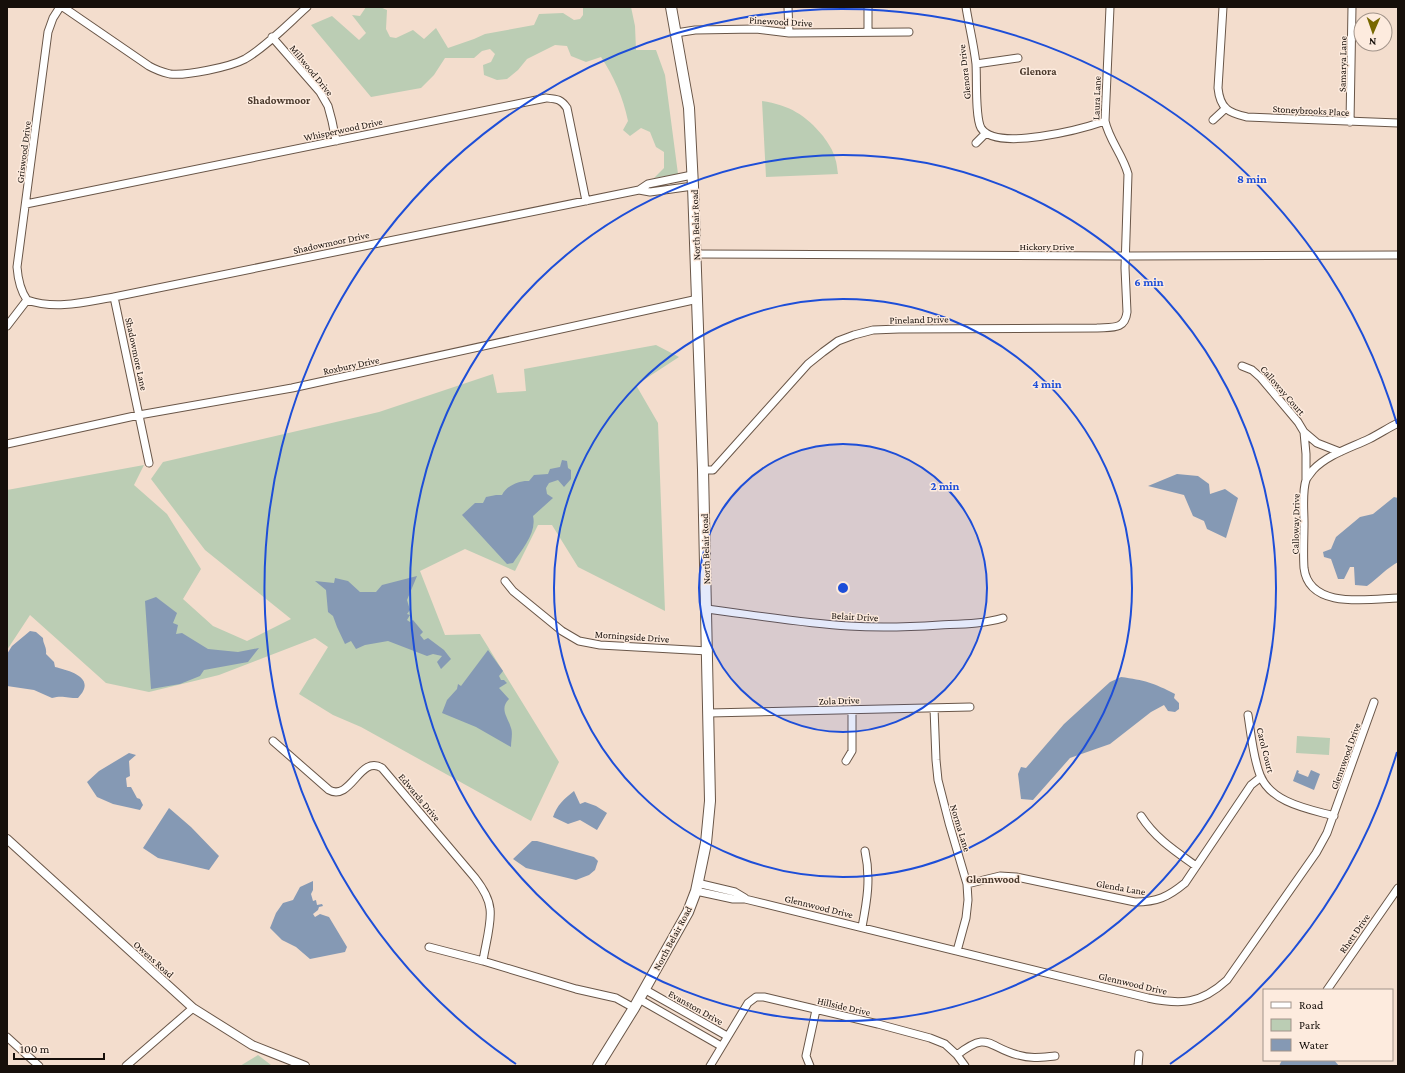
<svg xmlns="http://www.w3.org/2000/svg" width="1405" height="1073" viewBox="0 0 1405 1073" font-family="'Crimson Pro',serif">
	<rect width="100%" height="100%" fill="#f3ddcd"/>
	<!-- green -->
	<path fill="#bbcdb4" d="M366 7H380L387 10 386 29 390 37 396 38 413 30 424 39 436 28 448 48 474 39 485 34 534 25 539 14 563 13 574 20 580 19 583 15V8L580 7H631L635 26 636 50H656L665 75 678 174 654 178 664 168V152L656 147 650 132 641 128 630 136 623 130 628 121C623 97 614 77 601 57L586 62 571 56 567 46 555 45 527 59 518 70 507 79 497 80 484 75 483 65 491 62 495 54 490 49 482 51 474 58H445L434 75 421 88 371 97 311 25 332 16 359 40 366 33 352 15 360 16Z
		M762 101C789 105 806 115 823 136 828 143 833 150 835 158 837 163 837 169 838 174L766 177Z
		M656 345 679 357 636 385 658 423 665 611 578 567 552 525H538L515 571 465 549 420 571 445 635 480 634 559 762 531 821 361 727 333 715 299 694 328 647 315 638 219 675 149 692 106 683 30 615 7 650V490L144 465 134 485 167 514 201 569 183 599 213 626 247 641 291 619 205 550 151 479 163 462 379 412 493 374 497 393 526 391 524 369Z
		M1297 736 1330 738 1329 755 1296 753Z
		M258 1055 271 1065 240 1066Z"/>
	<!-- water -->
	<path fill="#8599b4" d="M562 460 567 461 568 468 571 470V479L564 487 558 480 549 483 546 488 547 494 553 498 533 516C537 533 522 549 513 563L507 564 462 515 475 503H483L486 497 496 495H502C506 486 520 480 529 481L534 475 548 474 550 469 560 467Z
		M1177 474 1198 476 1209 484 1210 494 1225 489 1238 498 1226 538 1207 529 1204 521 1193 516 1184 495 1148 486Z
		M1394 497 1398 498V562C1387 568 1378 578 1367 586L1355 585 1354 567H1350L1344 579H1338L1331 559 1324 557 1323 552 1331 549 1336 537 1360 517 1373 514Z
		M417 576 407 600 410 610 407 614 410 615 407 620 410 622 413 620 423 632 420 635 424 640 428 638 444 650 451 659 441 669 437 662 442 656 433 654 427 656 388 641 365 645 356 649 351 641 345 644 337 627 333 616 328 612 326 590 315 581 334 583 335 578 348 581 360 592H376L382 585Z
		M156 597 177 613 173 623 178 625 176 634 182 633 208 649 238 652 259 648 248 662 204 670 200 676 180 684 151 689 145 601Z
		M30 631 36 632 43 638C43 644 47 647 46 654L54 662 55 667C71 671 97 678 78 698 67 698 62 695 52 698L34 690 7 686V654L12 646Z
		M488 650 503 671 499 676 501 680H504L507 683 499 688 509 699C499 709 508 717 511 728 513 733 511 741 511 747L476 727 442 713 447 700 457 689 458 684 461 686Z
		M1121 677C1144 680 1154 683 1175 694L1174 698 1179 703V709L1175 712 1168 711 1164 705 1151 712 1110 744 1070 758 1033 800 1021 799 1018 774 1021 767 1026 768 1064 724 1110 682Z
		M129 753 136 755 129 761 130 776 126 778 127 787H131L137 798 140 799 143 805 140 810 113 804 97 797 87 782 99 771Z
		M1297 770 1299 771 1298 773 1308 777 1311 770 1320 774 1314 790 1293 781Z
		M574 791 580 804 585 802 596 806 607 813 597 830 580 820 568 824 553 817C557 805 564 799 574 791Z
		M169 808 191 827 219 856 209 870 158 858 143 848Z
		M532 841H537L594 857 598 861 595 870 589 875 576 880 526 868 513 859Z
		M313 881V890L311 894 313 901 316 900 317 905 322 904 323 906 319 907 318 910 313 914 315 917 320 914 329 917 347 947 345 952 310 959 296 947 282 940 270 928 276 913 283 903 293 900 300 887Z
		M1282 1060H1334L1339 1066H1279Z"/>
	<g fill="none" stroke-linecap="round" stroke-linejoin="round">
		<!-- minor casing -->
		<g stroke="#695648" stroke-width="9">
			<path id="minor" d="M63 7 149 66C156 70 162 72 170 74 186 76 230 67 245 59 267 46 288 24 307 7
				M788 7 789 33
				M868 7V32
				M966 7C969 26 974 45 976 64 977 79 975 117 981 128 996 152 1082 129 1105 121
				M1223 7 1218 88C1220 108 1228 113 1247 117L1398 123
				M676 33 695 30 756 29 789 33 909 32
				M272 37 320 92 328 106 332 121 336 141
				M976 64 1018 58
				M1213 120 1226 108
				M1350 122 1352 7
				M976 143 986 133
				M639 190 648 184 692 175
				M26 204 546 98C557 99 561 99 567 108L586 201
				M696 254 1126 256 1398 255
				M114 297 149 463
				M27 300C56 310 85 302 114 297L639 190 650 192 693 186
				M27 300C20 290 18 280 17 267L48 32 53 18 60 7
				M7 326 27 300
				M1242 366 1252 370 1261 378 1298 422 1304 432 1317 443 1340 452
				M1398 423C1388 428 1379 434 1369 439 1350 448 1327 455 1313 470 1311 473 1307 477 1306 480 1302 492 1304 509 1304 523 1304 537 1303 553 1304 568 1309 610 1369 599 1398 598
				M1304 432 1306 454V479
				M7 444 139 415 292 388 698 299
				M703 470H713L808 364 823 352 838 341 854 335 873 330 899 329 1097 328C1112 327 1125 330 1127 312L1125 268 1128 174C1123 155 1109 140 1105 121L1110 7
				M505 581 513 591 562 631 579 641 600 645 708 651
				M707 609C754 615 801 623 849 626 879 628 910 627 940 625 961 624 983 624 1003 618
				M934 708 936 760 938 780 949 823 967 884 968 900 966 918 957 951
				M709 713 970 707
				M1248 715C1251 734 1253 757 1260 775 1271 803 1309 809 1334 816
				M273 741 329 790C351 802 360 754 382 768L475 878C482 887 489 897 490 909 492 923 485 946 483 961
				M846 761 852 751V710
				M1141 816C1155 838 1175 851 1196 866
				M697 883 735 892 745 898
				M967 884 1000 876 1016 877 1135 902C1157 902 1168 897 1185 883L1251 785 1261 777
				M696 891 733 899H745L1148 998C1181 1005 1201 1004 1227 980L1316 853 1327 833 1374 702
				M862 927C867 901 871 878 865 851
				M429 947 483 961 576 989 616 998 634 1008
				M644 989 727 1036
				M1327 990 1398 888
				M639 999 721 1046
				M7 1037 39 1066
				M957 1055C989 1030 987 1047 1018 1055 1031 1059 1043 1057 1055 1056
				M126 1066 193 1008
				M710 1066 748 1003 756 997H764L878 1024 930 1038 945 1044 957 1055 965 1066
				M810 1066 806 1056 816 1010
				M1138 1066 1139 1054"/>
		</g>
		<!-- tertiary casing -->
		<g stroke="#695648" stroke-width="10">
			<path id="tertiary" d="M7 839 193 1008 252 1045 305 1066"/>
		</g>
		<!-- secondary casing -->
		<g stroke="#695648" stroke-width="12">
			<path id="secondary" d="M598 1066 634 1008 688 912 696 891 706 843 710 801 703 470 693 186 689 108 671 7"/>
		</g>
		<!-- minor -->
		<use href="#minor" stroke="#fff" stroke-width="7"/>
		<!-- tertiary -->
		<use href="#tertiary" stroke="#fff" stroke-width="8"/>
		<!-- secondary -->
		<use href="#secondary" stroke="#fff" stroke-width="10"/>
	</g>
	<!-- distance rings -->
	<circle cx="843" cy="588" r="144" fill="#1d4ed8" fill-opacity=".12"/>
	<g fill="none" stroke="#1d4ed8" stroke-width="2">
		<circle cx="843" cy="588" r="144"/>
		<circle cx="843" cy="588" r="289"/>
		<circle cx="843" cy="588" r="433"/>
		<path d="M1397 752A578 578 0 0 1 1170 1064M516 1064A578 578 0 1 1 1397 424"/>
	</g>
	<g text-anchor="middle" stroke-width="3" stroke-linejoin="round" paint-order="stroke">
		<!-- street labels -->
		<g font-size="10" fill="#160f0a" stroke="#fdebde">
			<text transform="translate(781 21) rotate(3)" y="4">Pinewood Drive</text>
			<text transform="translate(1342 64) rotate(-89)" y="4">Samarya Lane</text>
			<text transform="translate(312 70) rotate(51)" y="4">Millwood Drive</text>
			<text transform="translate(964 72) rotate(-96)" y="4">Glenora Drive</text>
			<text transform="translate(1096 98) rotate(-88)" y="4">Laura Lane</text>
			<text transform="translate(1311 110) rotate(3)" y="4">Stoneybrooks Place</text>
			<text transform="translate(343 129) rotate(-12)" y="4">Whisperwood Drive</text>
			<text transform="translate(23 152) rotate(-83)" y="4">Griswood Drive</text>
			<text transform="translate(695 225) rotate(-92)" y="4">North Belair Road</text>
			<text transform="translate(331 242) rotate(-12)" y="4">Shadowmoor Drive</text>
			<text x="1047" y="250">Hickory Drive</text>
			<text transform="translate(919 319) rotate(-1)" y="4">Pineland Drive</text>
			<text transform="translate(137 354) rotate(78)" y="4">Shadowmore Lane</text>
			<text transform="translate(351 365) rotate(-12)" y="4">Roxbury Drive</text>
			<text transform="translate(1283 390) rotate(49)" y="4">Calloway Court</text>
			<text transform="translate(1295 524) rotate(-89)" y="4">Calloway Drive</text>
			<text transform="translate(705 549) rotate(-92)" y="4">North Belair Road</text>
			<text transform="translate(855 616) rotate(3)" y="4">Belair Drive</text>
			<text transform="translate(632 636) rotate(4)" y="4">Morningside Drive</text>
			<text transform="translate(839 700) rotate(-2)" y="4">Zola Drive</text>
			<text transform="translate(1266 750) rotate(76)" y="4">Carol Court</text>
			<text transform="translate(1345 756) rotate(-70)" y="4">Glennwood Drive</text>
			<text transform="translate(420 797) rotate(50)" y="4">Edwards Drive</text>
			<text transform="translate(961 828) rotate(73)" y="4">Norma Lane</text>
			<text transform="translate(1121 887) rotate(10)" y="4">Glenda Lane</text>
			<text transform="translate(819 906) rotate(14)" y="4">Glennwood Drive</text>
			<text transform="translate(1354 933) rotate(-55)" y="4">Rhett Drive</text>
			<text transform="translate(672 938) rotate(-62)" y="4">North Belair Road</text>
			<text transform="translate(154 959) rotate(42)" y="4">Owens Road</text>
			<text transform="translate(1133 983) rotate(13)" y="4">Glennwood Drive</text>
			<text transform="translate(844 1006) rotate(13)" y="4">Hillside Drive</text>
			<text transform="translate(696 1007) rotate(29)" y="4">Evanston Drive</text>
		</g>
		<!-- neighbourhood labels -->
		<g font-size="11" font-weight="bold" fill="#49382b" stroke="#fdebde">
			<text x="1038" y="75">Glenora</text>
			<text x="279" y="104">Shadowmoor</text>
			<text x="993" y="883">Glennwood</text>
		</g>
	</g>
	<circle cx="843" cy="588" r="6" fill="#1d4ed8" stroke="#fdebde" stroke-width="2"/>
	<g font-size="12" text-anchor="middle" font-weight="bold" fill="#1d4ed8" stroke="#fdebde" stroke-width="3" stroke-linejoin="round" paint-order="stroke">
		<text x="1252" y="183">8 min</text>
		<text x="1149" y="286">6 min</text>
		<text x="1047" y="388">4 min</text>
		<text x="945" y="490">2 min</text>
	</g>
	<!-- border -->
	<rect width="1405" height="1073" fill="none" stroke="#160f0a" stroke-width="16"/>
	<!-- legend -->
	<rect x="1263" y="989" width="130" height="72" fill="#fdebde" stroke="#a19389"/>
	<rect x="1271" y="1002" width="20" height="6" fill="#ffffff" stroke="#a19389"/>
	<text x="1299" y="1009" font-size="12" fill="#160f0a">Road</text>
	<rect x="1271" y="1019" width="20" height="12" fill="#bbcdb4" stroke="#a19389"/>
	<text x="1299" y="1029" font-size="12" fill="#160f0a">Park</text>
	<rect x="1271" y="1039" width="20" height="12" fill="#8599b4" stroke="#a19389"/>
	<text x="1299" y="1049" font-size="12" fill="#160f0a">Water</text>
	<!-- north arrow -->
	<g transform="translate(1373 32) rotate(182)"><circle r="19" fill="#fdebde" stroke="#a19389"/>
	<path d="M0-3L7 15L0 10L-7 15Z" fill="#776800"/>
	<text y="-6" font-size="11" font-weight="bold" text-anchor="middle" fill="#160f0a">N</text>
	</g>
	<!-- scale -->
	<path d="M14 1053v6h90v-6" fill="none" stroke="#160f0a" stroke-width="2"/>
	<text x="20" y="1053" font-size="12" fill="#160f0a" stroke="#fdebde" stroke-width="3" paint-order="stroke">100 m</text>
</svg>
